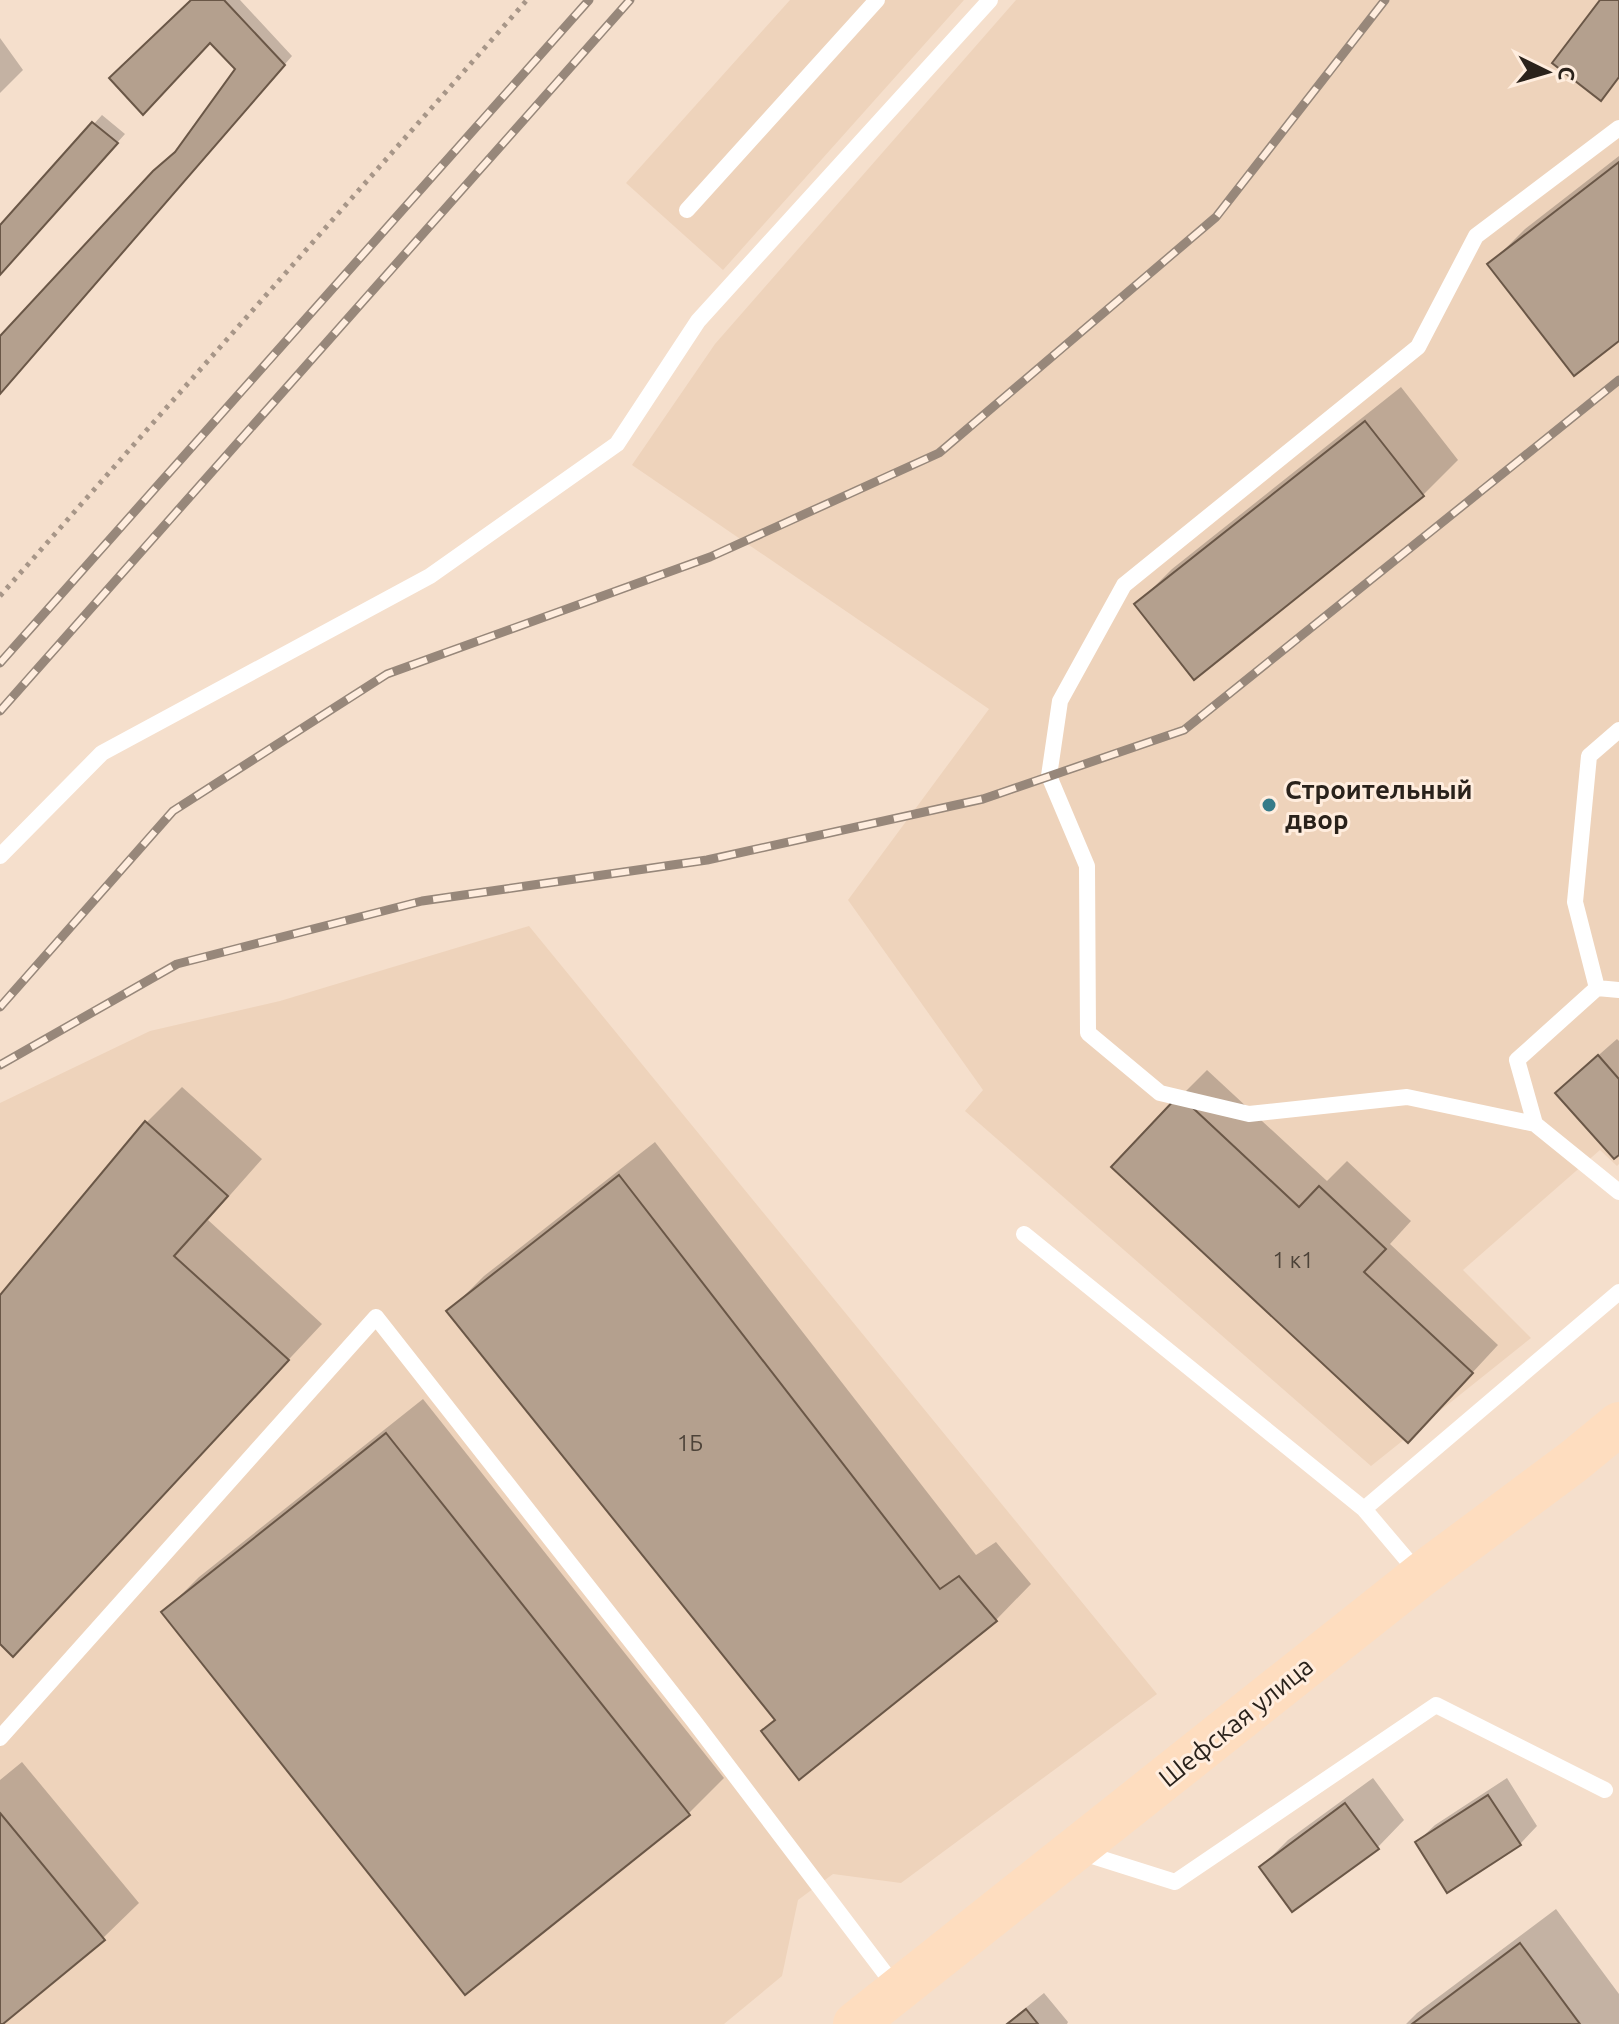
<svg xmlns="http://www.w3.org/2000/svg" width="1619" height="2024" viewBox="0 0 1619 2024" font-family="Ubuntu,sans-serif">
	<rect width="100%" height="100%" fill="#f5dfcc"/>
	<!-- built -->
	<path fill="#eed3bb" d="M790 0H964L723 270 626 183Z
		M1016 0H1619V1164L1617 1166 1600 1150 1463 1270 1531 1338 1371 1466 965 1111 983 1090 848 900 989 709 632 465 715 344Z
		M529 926 1157 1694 901 1883 833 1874 798 1900 782 1976 724 2024H0V1103L150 1031 280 1001Z"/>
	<!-- shadow -->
	<path fill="#0003" d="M194 0H240L292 56 0 392V339L180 149 238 69Z
		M0 38 23 70 0 93Z
		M102 115 125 134 0 274V228Z
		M1619 156V339L1490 264 1525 229Z
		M1401 387 1458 460 1423 495 1137 604 1172 569Z
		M1617 1039 1619 1041V1152L1576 1075Z
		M1207 1070 1327 1181 1347 1161 1411 1221 1390 1244 1498 1345 1434 1414 1181 1096Z
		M182 1087 262 1159 208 1220 322 1324 13 1654 0 1641V1298L147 1122Z
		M655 1142 976 1555 996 1542 1031 1584 996 1620 776 1719 449 1311 484 1276Z
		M423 1399 724 1778 688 1814 164 1612 199 1577Z
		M22 1762 139 1903 103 1938 0 2024V1780Z
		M1373 1778 1404 1820 1378 1847 1261 1867 1288 1840Z
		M1507 1778 1537 1826 1520 1844 1417 1842 1435 1825Z
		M1556 1909 1619 1994V2024H1406L1417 2013Z
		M1044 1993 1068 2022 1067 2024H1006Z"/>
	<!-- building -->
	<path fill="#b4a08e" stroke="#6a5747" stroke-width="2" d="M191 0H224L285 65 0 394V336L153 171 175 152 235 69 210 43 143 115 109 78Z
		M1600 0H1619V77L1601 101 1552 63Z
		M92 122 118 143 0 275V225Z
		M1619 162V341L1574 376 1487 264Z
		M1365 421 1424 496 1194 680 1134 604Z
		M1598 1055 1619 1079V1155L1614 1159 1555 1093Z
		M1179 1095 1299 1207 1319 1186 1386 1249 1364 1272 1473 1373 1408 1443 1111 1167Z
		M145 1121 228 1196 174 1256 289 1360 13 1657 0 1644V1295Z
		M619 1175 940 1589 959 1576 997 1621 799 1780 761 1731 775 1720 446 1311Z
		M386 1433 690 1815 465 1995 161 1612Z
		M1488 1795 1521 1845 1447 1893 1415 1842Z
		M1345 1803 1379 1849 1292 1912 1259 1867Z
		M0 1813 105 1940 3 2024H0Z
		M1520 1943 1580 2024H1412Z
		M1026 2009 1038 2024H1007Z"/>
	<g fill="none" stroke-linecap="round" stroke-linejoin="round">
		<!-- path -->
		<path stroke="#a79688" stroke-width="5" stroke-dasharray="4 6" stroke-linecap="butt" d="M0 596 527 0"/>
		<!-- service -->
		<path stroke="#fff" stroke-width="16" d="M1619 128 1476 236 1418 347 1124 585 1060 701 1049 776 1087 866 1088 1033 1160 1093 1249 1114 1407 1097 1535 1124 1619 1192
			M687 210 877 0
			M0 856 102 753 430 576 617 444 698 321 990 0
			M1597 988 1575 902 1589 756 1619 730
			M1535 1124 1517 1060 1597 988 1619 990
			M1024 1234 1364 1509 1419 1574
			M1364 1509 1619 1292
			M0 1738 376 1317 693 1720 897 1989
			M1080 1852 1175 1882 1436 1705 1605 1790"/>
		<!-- primary -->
		<path stroke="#feddbf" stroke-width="44" d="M855 2024 1421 1575 1574 1461 1619 1424"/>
		<!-- rail casing -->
		<g stroke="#97877a" stroke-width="9">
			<path id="rail" d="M0 663 589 0
				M0 711 630 0
				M0 1007 173 811 387 674 710 557 939 453 1216 217 1385 0
				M0 1065 177 964 422 901 707 860 983 799 1184 730 1619 380"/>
		</g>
		<!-- rail -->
		<use href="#rail" stroke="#ffedde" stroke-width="6" stroke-dasharray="18" stroke-linecap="butt"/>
	</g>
	<!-- markers -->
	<circle fill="#367b89" stroke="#ffedde" stroke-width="3" cx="1269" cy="805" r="8"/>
	<g text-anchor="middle" stroke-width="6" stroke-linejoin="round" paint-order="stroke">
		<!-- number labels -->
		<g font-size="22" fill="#4c4238">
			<text x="1293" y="1268">1 к1</text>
			<text x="690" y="1451">1Б</text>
		</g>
		<!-- poi labels -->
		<g font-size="26" font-weight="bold" fill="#2a221b" stroke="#ffedde" text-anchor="start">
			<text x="1285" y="799">Строительный<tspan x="1285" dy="30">двор</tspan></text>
		</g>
		<!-- street labels -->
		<g font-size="26" fill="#2a221b" stroke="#ffedde">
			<text transform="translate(1236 1722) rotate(-39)" y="9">Шефская улица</text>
		</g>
	</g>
	<!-- north arrow -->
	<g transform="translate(1547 72) rotate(95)" stroke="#ffedde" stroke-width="6" paint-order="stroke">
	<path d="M0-6L14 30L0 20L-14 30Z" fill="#2a221b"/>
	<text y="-12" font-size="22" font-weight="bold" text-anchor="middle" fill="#2a221b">С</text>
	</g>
</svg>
